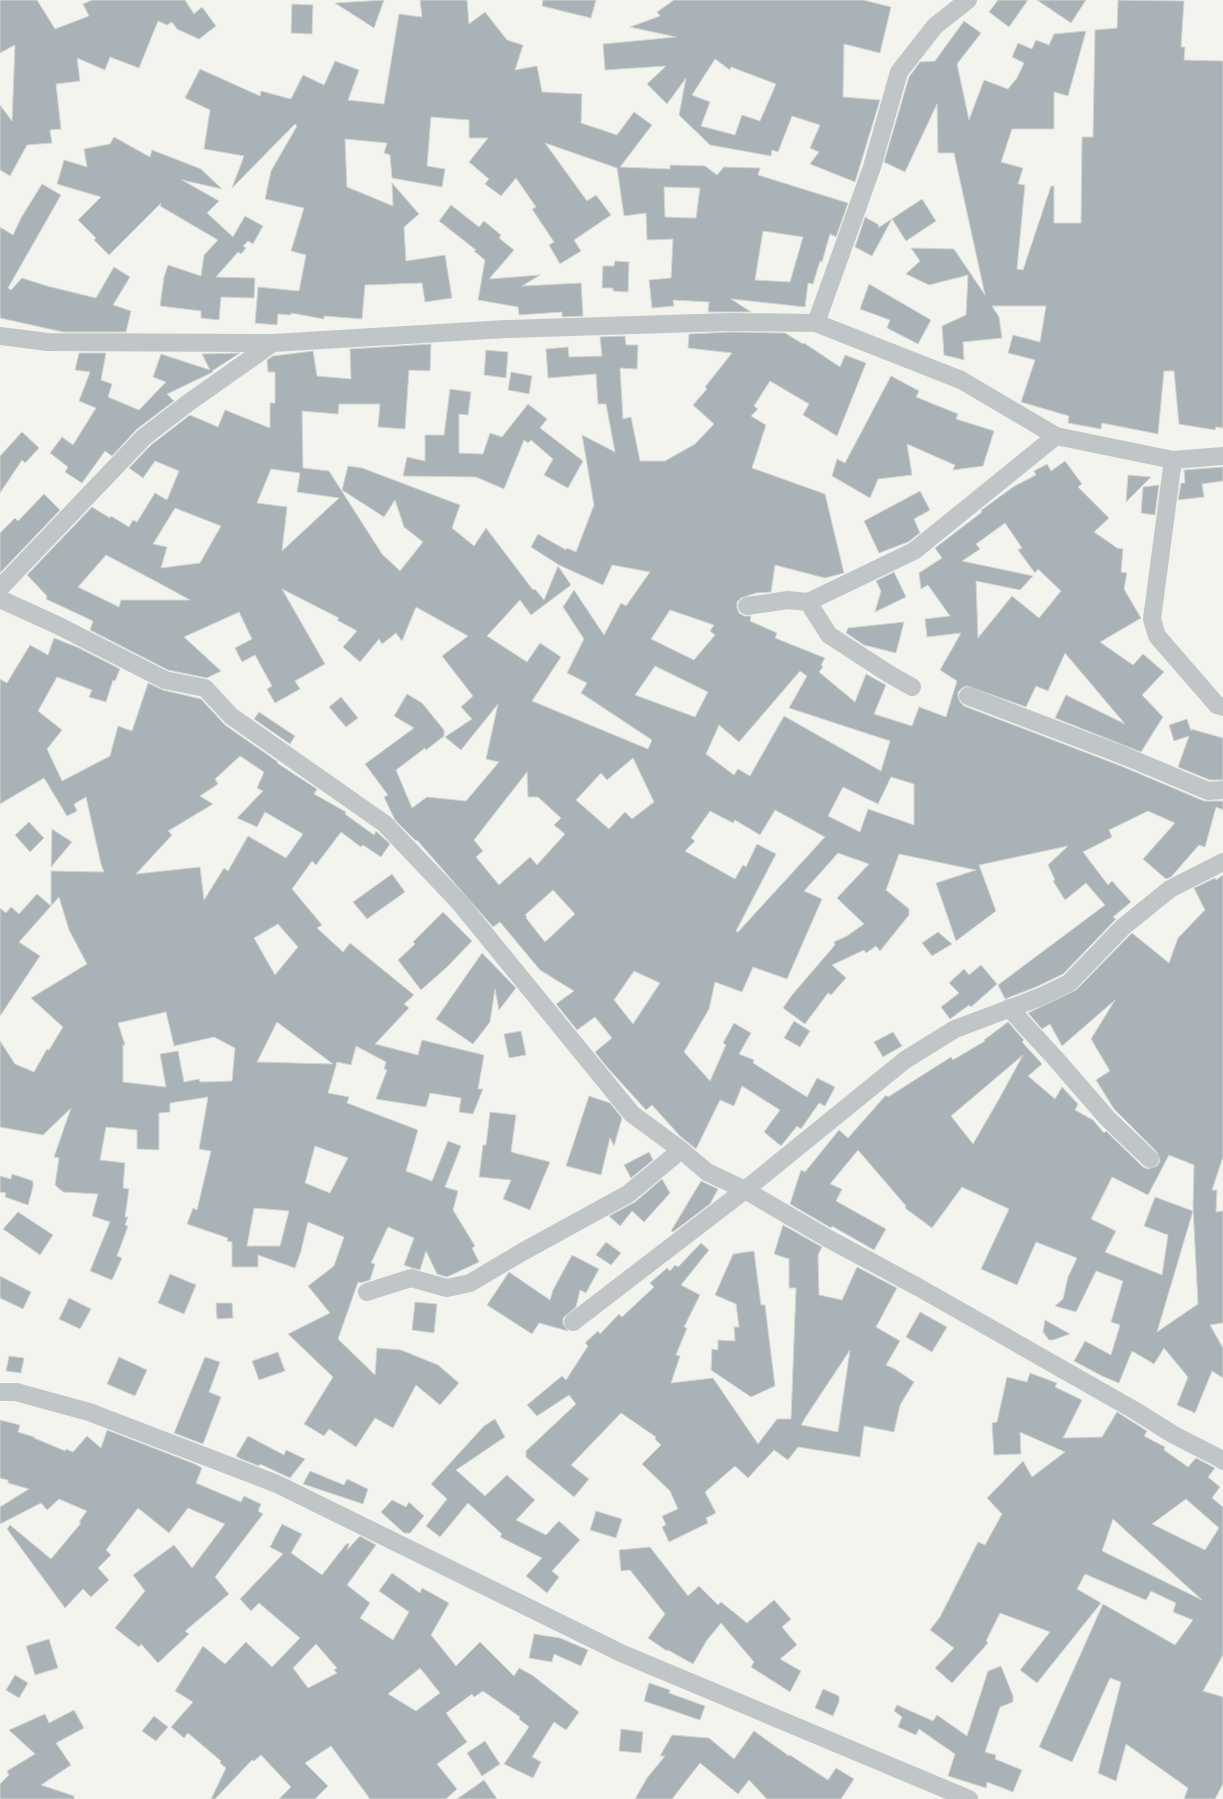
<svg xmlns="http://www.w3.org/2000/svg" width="1223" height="1799" viewBox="0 0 1223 1799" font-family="'Roboto Condensed',sans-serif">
	<rect width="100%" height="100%" fill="#f4f4ef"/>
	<!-- building -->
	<path fill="#a9b3b7" stroke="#d5d5d2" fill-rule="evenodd" d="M0 0H37L55 29 89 16 83 4 92 0H185L194 14 202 7 216 26 199 39 177 29 172 22 167 25 158 21 139 68 110 57 105 70 77 58 80 81 56 84 61 129 50 130 52 143 27 145 10 176 0 170V105L12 121 15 45 0 53Z
		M384 0 374 28 335 3Z
		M420 0H467L469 24 485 12 507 40 523 45 515 70 537 66 542 92 582 94 581 123 617 135 634 112 652 125 620 167 670 169V165L705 166 717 175 724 167 760 168 758 175 848 203 836 237 830 234 822 262 820 261 813 284 808 283 805 307 731 299 751 312H708L709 302 673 300 674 306 652 308 649 280 671 278 673 239 647 240 646 213 624 216 617 168 545 143 587 201 596 195 611 215 574 240 581 251 560 264 549 245 554 242 532 209 536 207 516 178 501 196 485 184 489 179 469 162 488 138H469V120L431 117 427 166 445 169 442 187 392 178 390 155 384 153 387 143 345 139 347 187 393 206 392 183 419 214 404 227 406 261 445 255 452 298 425 302 422 283 365 285 362 319 324 316V319L291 313V315L278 314 277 325 255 323 258 287 299 291 306 255 291 251 304 208 265 199 271 171 297 126 295 124 232 188 244 156 204 149 210 110 185 98 200 69 260 96 261 91 291 99 303 75 324 85 335 61 359 70 348 100 384 104 399 14 422 17ZM664 187 700 188 696 218 665 217ZM763 231 803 237 790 282 755 280Z
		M543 0H596L591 18 542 6Z
		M674 0H863L891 7 880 53 844 44 843 97 880 100 855 182 810 164 819 152 810 148 820 125 792 116 778 152 772 150 771 156 710 145 679 115 686 78 667 104 647 84 666 66 605 70 603 44 676 37 630 27 660 16 657 12ZM715 59 730 70 731 67 776 84 760 121 742 115 735 135 701 126 710 102 692 95Z
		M998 0H1028L1009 27 989 12Z
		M1037 0H1086L1071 23Z
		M1118 0 1184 1 1181 47H1185L1184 60 1223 61V428L1216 427 1215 430 1179 424 1174 371H1164L1158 434 1102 423 1101 429 1068 423 1069 416 1021 402 1035 360 1008 353 1013 335 1040 342 1046 306H992L999 317 1002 338 963 342 964 360 944 355 942 326 966 315 968 275 929 285 906 274 920 261 911 248 954 249 985 295 954 153H938L937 104 905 172 884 162 909 77 920 62 935 61 964 21 981 33 957 64 969 120 984 80 1008 89 1017 78 1024 63 1012 57 1018 43 1032 49 1036 40 1049 45 1054 34 1086 31 1068 96 1054 92V129H1012L1001 162 1023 168 1018 184 1025 185 1017 269 1023 270 1051 186H1054V223H1081L1082 137H1093L1095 30 1117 28Z
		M292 4 313 5 312 34 291 33Z
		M114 137 150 157 152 150 201 169 222 189 182 180 219 201 207 213 233 237 245 216 263 226 253 244 248 241 243 246 246 248 241 254 238 252 216 277 255 278 254 298 221 297 219 320 201 318V311L160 306 164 277 168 265 201 276 204 255 218 240 160 206 161 203 109 255 94 240 96 238 78 220 101 197 57 184 64 160 87 167 84 149 110 144Z
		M42 184 61 195 8 288 11 290 22 278 47 286 96 298 114 267 130 277 113 305 131 311 126 332H63L0 318V227L13 235 21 218Z
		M922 199 936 221 906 241 892 219 872 256 855 247 865 217 879 225 878 228Z
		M451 205 479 227 484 221 501 235 499 238 514 250 489 279 540 275 522 286 581 283 583 316 562 317V312L519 315 518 307 478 300 485 260 474 251 476 250 439 221Z
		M615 261 629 262 628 292 613 291V288H602L603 266H614Z
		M869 284 931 320 918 344 887 328 890 320 860 309Z
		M730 332 785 333 803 344 804 343 840 367 845 355 866 363 837 436 803 415 809 404 770 381 754 406 758 409 751 416 766 425 752 468 825 494 844 573 825 578 775 565 771 592 756 593 741 598 737 602V608L739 613 744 616H751L750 621 777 633 775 638 825 658 821 665 823 667 819 672 855 702 866 674 886 685 874 714 912 726 919 707 946 717 957 681 940 670 961 633 927 637 925 619 950 616 928 585 921 589 919 573 942 558 935 548 982 512 981 510 983 509 1013 487 1036 475 1034 471 1047 464 1051 471 1065 461 1082 484 1078 487 1109 518 1094 532 1117 548 1123 549 1121 572 1127 573 1124 589 1141 618 1100 642 1133 665 1143 654 1164 672 1142 695 1163 717 1141 752 1055 718 1066 695 1125 724 1065 653 1048 691 1036 686 1026 707 967 686 962 688 958 692V697L960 702 964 706 1121 766 1204 801H1223V810L1216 807 1205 847 1199 845 1171 877 1166 879 1143 859 1175 823 1148 811 1109 830 1112 837 1083 852 1108 885 1112 881 1131 902 1113 917 1116 919 1063 974 1036 987 1005 999 998 985 1105 905 1086 883 1065 900 1053 881 1055 880 1048 865 1068 846 979 865 996 911 956 941 936 883 976 870 899 854 886 890 909 909V915L880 951 876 946 866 953 864 950 832 965 846 978 831 995 828 993 805 1024 783 1008 792 995 835 945 834 942 847 936 864 924 837 898 869 864 838 853 804 891 822 899 787 979 753 967 742 992 715 982 709 1009 684 1052 710 1081 726 1045 723 1043 734 1023 751 1033 739 1054 754 1060 753 1063 807 1097 817 1078 835 1087 825 1106 819 1103 801 1129 797 1126 781 1146 764 1132 780 1110 742 1086 734 1106 720 1100 696 1149 680 1136 652 1105 646 1110 607 1067 595 1052 612 1038 595 1017 577 1030 556 1004 574 991 540 970 500 922 493 927 417 840 416 841 395 820 384 797 388 795 365 764 414 728 394 716 407 694 422 703 444 730V736L426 750 425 748 396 770 412 808 427 797 466 801 499 762 486 759 498 704 461 750 445 737 472 719 461 707 473 696 442 656 468 636 416 607 402 641 396 633 382 644 379 639 360 662 343 647 357 631 337 620 339 618 282 589 325 664 295 681 300 689 275 703 267 689 272 686 255 655 242 662 235 648 252 639 239 612 184 637 221 671 207 678 168 670 90 630 93 621 46 599 47 596 27 575 92 507 110 518 111 516 129 527 133 520 137 522 155 493 167 500 179 471 155 461 143 478 129 468 151 445 190 415 218 427 225 410 270 428V403H275V372H268L267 360 273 356 313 351 317 376 351 379 350 349 431 344 430 371 409 370 405 429 378 427 380 404H339L338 414 302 411 303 468 329 471 382 554 400 571 423 542 404 527 395 500 384 517 342 490 348 466 362 468 460 505 452 528 474 546 486 528 533 590 535 589 544 600 558 566 571 585 531 615 520 600 487 636 527 662 540 643 561 657 532 701 648 749 652 740 581 693 587 683 567 673 584 639 563 607 574 590 604 635 621 603 626 606 650 572 612 565 603 585 559 565 531 547 538 534 566 550 567 548 576 552 594 505 582 435 615 452 606 404H598L596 374 548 378 546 349 568 347 569 357 602 356 600 337 625 336 626 345H638L637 369 620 368 623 419 631 417 640 461H665L695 444 714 424 693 405 707 389 705 387 732 353 688 348 689 334ZM271 469 300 473 297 492 339 498 282 551 287 507 257 503ZM175 508 221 526 200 563 161 568 167 547 153 544ZM1005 523 1022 548 1018 550 1035 573 1038 569 1061 591 1039 618 1012 596 978 638 976 581 1020 590 1033 576 962 561 980 549 976 544ZM106 555 157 582 190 600H121L119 607 78 587ZM670 610 714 625 710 631 715 635 694 660 651 639ZM655 666 708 692 695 717 635 695ZM800 671 807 676 789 708 890 741 881 771 784 716 750 776 738 769 734 775 706 754 719 725 739 742ZM633 758 654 802 632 819 625 812 609 829 576 800 601 773 607 780ZM527 772 528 797H538L561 818 554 825 565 834 537 865 530 857 499 885 476 857 483 851 474 840ZM891 777 914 784V825L868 809 860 832 828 816 843 787 878 804ZM775 810 825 837 738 932 736 931 776 854 757 844 746 867 743 865 735 879 685 851 695 841 691 838 710 811 733 823 735 820 760 835ZM553 890 575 914 545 942 526 918 527 917 525 915ZM634 971 660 983 633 1024 614 1000Z
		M486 350 508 352 506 378 484 375Z
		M79 353H106L101 380 112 384 108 397 139 410 166 382 153 377 161 354 210 370 202 354 240 353 212 371 213 372 167 394 174 401 137 429 112 456 105 451 82 483 65 472 68 467 50 453 62 437 73 445 96 408 79 401 90 372 75 370Z
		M511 372 532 376 529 394 508 390Z
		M891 376 919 391 916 397 958 414 956 419 994 431 983 466 953 470 955 465 907 444 912 475 878 479 870 498 832 476 837 459 845 463Z
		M450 389 471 392 468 415 459 414V453L483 454 490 433 502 437 528 404 547 419 540 428 583 461 568 488 544 475 553 459 531 440 528 443 524 440 504 489 476 477 403 476 407 457 425 461V435H444Z
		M22 432 39 448 25 463 22 460 0 493V456Z
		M1223 467V481L1202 484 1204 497 1178 500 1181 483H1185L1184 470Z
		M1128 475 1151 477 1126 502Z
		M1159 485 1155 515 1141 513 1143 487Z
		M920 491 930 510 914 519 920 533 908 542 879 553 864 521Z
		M44 494 60 510 0 573V533L15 518 18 521Z
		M894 572 906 597 875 612 881 591 876 581Z
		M904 622 896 653 864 645 846 633 848 628Z
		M54 638 79 648 120 669 115 681 113 680 106 702 89 697 92 690 57 677 38 711 62 730 47 749 62 781 110 756 118 726 132 731 148 683 163 690 201 699 225 725 278 762 277 763 317 789 314 794 346 812 345 814 374 835 376 831 390 844 381 857 363 845 361 847 341 832 316 865 312 861 292 889 322 925 317 928 343 952 350 943 414 995 404 1004 409 1008 375 1044 418 1055 422 1040 484 1055 478 1089H483L473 1114 459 1112 461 1098 430 1093 426 1107 376 1099 387 1070 384 1069 386 1062 356 1046 351 1065 337 1062 328 1093 349 1097 347 1103 418 1130 406 1171 432 1181 448 1141 461 1146 445 1187 458 1191 453 1210 475 1246 472 1248 479 1262 447 1277 437 1274 426 1251 420 1270 412 1268 404 1265 414 1238 388 1227 371 1263 375 1264 370 1280 361 1283 358 1282 338 1339 375 1375 377 1348 401 1350 438 1365 459 1383 440 1405 416 1385 393 1428 375 1418 356 1447 329 1429 324 1436 304 1424 333 1377 288 1334 330 1313 308 1286 334 1266 344 1237 308 1222 301 1251 295 1268 258 1255V1267H232V1242L227 1241 228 1238 187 1224 193 1208 197 1210 211 1151 199 1149 208 1097 170 1103V1112L159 1113V1150L137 1149V1130L106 1127 100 1160 125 1163 123 1188 129 1189 125 1217H128L125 1225 128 1226 117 1256 122 1258 112 1280 90 1271 110 1222 92 1216 98 1194 63 1192 55 1185 59 1158 54 1157 71 1108 43 1135 0 1127V1041L15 1064 34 1072 47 1049 49 1050 63 1027 31 998 87 964 69 930 59 897 19 942 40 956 0 1016V908L6 913 11 907 19 914 37 894 51 906V871L104 872 101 864 86 797 74 804 77 811 67 816 44 778 0 804V679L7 683 30 645 48 655ZM240 756 264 772 257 788 263 791 237 818 257 827 265 812 303 834 286 858 248 836 228 871 224 868 204 900 200 867 136 874 172 835 168 831 213 804 200 796 218 784 215 779ZM278 924 298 947 275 975 254 938ZM166 1012 174 1046 214 1037 235 1048 232 1081 200 1082 199 1079 184 1082 178 1051 160 1054 166 1087 123 1082V1045H125L118 1023ZM277 1022 333 1064 257 1062ZM315 1146 348 1158 330 1193 305 1183ZM254 1208 289 1211 280 1246H247Z
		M341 697 358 718 346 727 329 707Z
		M259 712 295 736 290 744 254 719Z
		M1187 719 1191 731V729L1223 738V780H1210L1178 767 1189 736 1174 741 1169 725Z
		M29 822 44 838 30 852 15 835Z
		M52 829 72 842 51 867Z
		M392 874 405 892 367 919 353 902Z
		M1223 875V1157L1212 1190H1217L1216 1212 1223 1211V1323L1210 1325 1223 1348V1378L1212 1371 1195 1413 1177 1405 1188 1377 1164 1348 1154 1364 1132 1351 1119 1383 1102 1376 1074 1361 1085 1341 1111 1355 1120 1325 1111 1322 1123 1281 1096 1271 1076 1312 1055 1306 1063 1299 1068 1277 1077 1258 1036 1242 1017 1285 981 1269 1009 1209 962 1187 932 1228 905 1208 906 1206 858 1150 830 1184 842 1189 836 1201 886 1229 874 1250 832 1226 831 1228 790 1204 801 1170 805 1172 839 1130 848 1138 886 1095 888 1097 951 1057 953 1060 985 1041 984 1040 1008 1022 1024 1040 1022 1042 1042 1064 1028 1076 1055 1099 1062 1087 1078 1104 1075 1110 1093 1120 1104 1133 1106 1131 1143 1167 1148 1169 1157 1166 1160 1161 1157 1152 1114 1109 1096 1080 1110 1071 1091 1039 1115 1000 1062 1046 1050 1024 1042 1029 1028 1013 1076 990 1132 933 1169 963 1178 938 1205 910 1194 888 1215 878 1216 880ZM1023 1055 999 1099 973 1144 951 1116ZM1169 1155 1194 1165 1193 1208 1198 1304 1157 1332 1193 1211 1155 1197 1144 1226 1168 1235 1162 1275 1105 1252 1116 1231 1091 1219 1112 1177 1148 1195Z
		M443 912 472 941 447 967 421 990 398 960 415 944 413 942Z
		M938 932 952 944 932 956 922 943Z
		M482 953 516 988 499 1010 495 989 490 1022 473 1044 436 1019Z
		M981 965 997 984 971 1007 969 1005 950 1019 941 1007 959 993 949 983 964 969 969 975Z
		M794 1021 810 1031 800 1047 784 1038Z
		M521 1031 526 1055 509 1058 504 1034Z
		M893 1032 902 1046 883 1057 874 1042Z
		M589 1096 610 1103 622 1118 614 1146 610 1138 601 1175 566 1166Z
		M490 1112 516 1115 511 1152 550 1162 530 1210 503 1199 511 1180 479 1177 483 1145H486Z
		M649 1152 653 1160 631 1178 624 1165Z
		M12 1174 33 1181V1187L28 1205 5 1197 6 1193 0 1192V1176L11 1179Z
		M662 1179 670 1193 644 1222 632 1211 620 1226 609 1216 635 1202Z
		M701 1181 718 1189 710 1204 673 1232 671 1231Z
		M18 1212 53 1235 40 1255 3 1229Z
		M783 1225 822 1247 818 1255 819 1295 842 1300 857 1267 897 1288 876 1327 900 1341 886 1365 895 1369 914 1382 900 1405 894 1432 864 1426 860 1457 798 1447 788 1460 774 1450 748 1478 735 1466 705 1492 716 1513 706 1518 708 1523 669 1542 662 1527 666 1525 662 1516 678 1509 670 1491 642 1464 661 1445 655 1439 656 1437 621 1413 571 1465 589 1479 574 1497 526 1457V1451L576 1404 569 1395 537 1416 527 1405 562 1376 566 1380 588 1346 585 1343 598 1331 600 1334 619 1314 622 1317 654 1287 650 1283 667 1268 670 1271 675 1265 678 1267 701 1243 709 1250 681 1285 700 1295 684 1327 687 1328 676 1355 680 1356 671 1383 713 1378 758 1444 777 1419H791L796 1288H789V1259L774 1254ZM850 1350 838 1432 801 1425 805 1418Z
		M606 1242 621 1253 611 1265 596 1255Z
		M754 1251 761 1305H765L775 1386 751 1397 711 1370 712 1349 718 1350V1340L735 1341 734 1327H739L736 1304 715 1295 733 1254Z
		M572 1255 599 1269 586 1293 580 1290 576 1307 563 1318V1324L568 1331 539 1323 532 1334 487 1305 509 1272 550 1300 553 1290Z
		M170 1274 196 1285 184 1314 158 1303Z
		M0 1276 31 1292 23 1309 0 1298Z
		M69 1298 91 1309 80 1329 59 1319Z
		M415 1302 437 1304 434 1333 412 1330Z
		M216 1303H232L233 1318 217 1319Z
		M920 1312 947 1327 932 1352 906 1337Z
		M1045 1320 1070 1334 1053 1340H1049L1043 1332Z
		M278 1352 285 1371 259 1380 252 1361Z
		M9 1356 24 1358 21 1373 6 1371Z
		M119 1357 147 1370 135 1396 107 1384Z
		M205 1357 220 1362 209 1392 221 1397 203 1444 174 1433Z
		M1030 1373 1057 1383 1055 1387 1082 1400 1063 1438 1102 1437 1117 1412 1147 1431 1144 1436 1165 1447 1164 1450 1188 1467 1196 1458 1215 1468 1208 1477 1220 1487 1212 1498 1223 1507V1655L1203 1691 1223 1697V1784L1215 1799H1184L1188 1788 1126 1744 1116 1781 1098 1773 1121 1682 1110 1678 1072 1762 1039 1747 1103 1604 1175 1645 1193 1620 1173 1612 1176 1603 1151 1591 1146 1600 1085 1574 1077 1589 1101 1603 1037 1683 1020 1670 1050 1632 1000 1613 986 1641 988 1643 952 1683 935 1668 954 1648 930 1630 940 1617 978 1542 985 1545 1002 1514 987 1498 1023 1461 1032 1477 1065 1452 1020 1432 1021 1454 994 1455 992 1423 997 1422 1007 1377 1027 1382ZM1186 1499 1219 1528 1205 1550 1152 1524ZM1113 1519 1202 1600 1102 1551Z
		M495 1419 505 1437 456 1470 485 1496 507 1475 535 1500 516 1520 546 1535 559 1521 580 1540 552 1571 559 1577 547 1593 526 1576 542 1558 500 1537 502 1534 468 1503 440 1537 426 1526 447 1499 431 1484 484 1426Z
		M0 1420 20 1425 18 1432 34 1437V1438L65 1451 66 1449 73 1452 87 1436 101 1448 107 1430 195 1464 202 1468 196 1483 241 1502 244 1496 261 1504 258 1511 263 1514 215 1577 229 1594 185 1631 189 1634 158 1663 141 1644 139 1647 115 1628 145 1591 133 1575 174 1545 192 1568 225 1524 188 1508 169 1533 138 1508 106 1550 111 1555 98 1568 109 1580 91 1597 83 1589 65 1608 7 1529 10 1525 51 1559 81 1523 79 1522 87 1511 59 1499 47 1510 41 1503 0 1524V1507L29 1489 8 1483V1480L0 1478Z
		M248 1436 284 1455 286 1450 305 1459 290 1478 260 1464 259 1466 241 1459 236 1456Z
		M310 1471 344 1485 347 1479 368 1489 363 1504 303 1484Z
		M392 1500 406 1507 409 1502 424 1516 410 1533H404L381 1512Z
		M596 1511 622 1519 616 1538 590 1530Z
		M282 1524 302 1534 291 1553 322 1575 347 1543 349 1544 347 1550 360 1536 376 1545 347 1585 370 1603 360 1618 393 1640 409 1612 379 1591 392 1573 420 1593 422 1588 449 1603 431 1635 456 1666 480 1642 514 1676 519 1668 532 1675 579 1712 566 1730 554 1722 532 1757 541 1762 533 1778 504 1764 529 1727 519 1719 520 1717 483 1691 474 1697 472 1694 446 1713 467 1742 437 1764 457 1789 446 1799H370L331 1746 305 1763 328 1786 315 1799H279L291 1787 261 1755 254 1761 252 1760 215 1799H211L226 1768 220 1763 221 1761 188 1733 184 1738 171 1727 193 1702 175 1691 203 1646 225 1664 246 1642 272 1667 300 1638 259 1603 251 1611 240 1599 283 1554 270 1547ZM316 1644 337 1668 334 1670 337 1673 308 1688 293 1668ZM420 1668 440 1693 416 1711 388 1694Z
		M650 1547 688 1596 699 1586 718 1605 721 1602 747 1623 774 1600 791 1619 782 1627 797 1645 780 1659 801 1671 790 1692 751 1667 754 1662 721 1623 707 1640 693 1664 668 1650 667 1651 648 1638 665 1614 630 1570 621 1571 619 1550Z
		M534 1634 560 1638 588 1650 581 1666 554 1654 552 1662 529 1658Z
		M49 1639 58 1668 35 1675 26 1646Z
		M1001 1666 1013 1696V1702L1000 1707 985 1752 996 1755 995 1759 1022 1770 1013 1792 987 1782 986 1788 948 1776 955 1754 919 1729 916 1735 898 1727 902 1717 894 1711 897 1705 933 1721 937 1715 967 1736 988 1671Z
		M15 1675 28 1683 19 1698 6 1690Z
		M649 1683 670 1690 669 1693 705 1706 700 1720 644 1701Z
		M823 1689 839 1696V1702L833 1716 815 1708Z
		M74 1710 84 1728 56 1743 71 1765 41 1785 74 1796V1799H0V1784L9 1775 7 1771 35 1754 9 1730 45 1714 49 1723Z
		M154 1716 168 1727 156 1741 142 1731Z
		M621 1729 643 1732 641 1753 619 1751Z
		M754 1731 789 1756 790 1755 828 1780 836 1768 854 1779 841 1799H767L749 1780 738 1794 700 1763 672 1799H635L647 1778 665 1756H660L672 1735 709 1738 734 1759Z
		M485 1741 500 1764 482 1776 467 1753Z
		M484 1780 497 1799H457Z"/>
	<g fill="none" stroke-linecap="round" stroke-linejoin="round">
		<!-- minor -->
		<path stroke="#c0c5c8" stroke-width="18" d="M816 323 872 167 899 72 935 26 968 0
			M0 336 48 342 273 343 506 329 730 322 816 323 961 380 1056 436 1173 460 1223 456
			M1173 460 1152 619 1157 636 1217 705 1223 707
			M0 588 144 437 188 403 273 343
			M0 599 57 625 165 680 205 688 231 716 385 824 459 902 632 1114 681 1150 707 1172 745 1190 827 1238 918 1287 1134 1410 1174 1435 1221 1459 1223 1461
			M808 602 829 635 889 674 912 687
			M747 606 788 600 808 602 914 551 1056 436
			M968 696 1125 756 1208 791 1223 790
			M1009 1008 1055 1058 1108 1119 1150 1159
			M367 1292 411 1278 447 1288 470 1283 524 1251 628 1194 681 1150
			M573 1322 745 1190 905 1060 955 1029 1040 997 1069 983 1123 927 1170 889 1223 862
			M0 1392H16L89 1412 277 1484 623 1654 969 1799"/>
	</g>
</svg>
